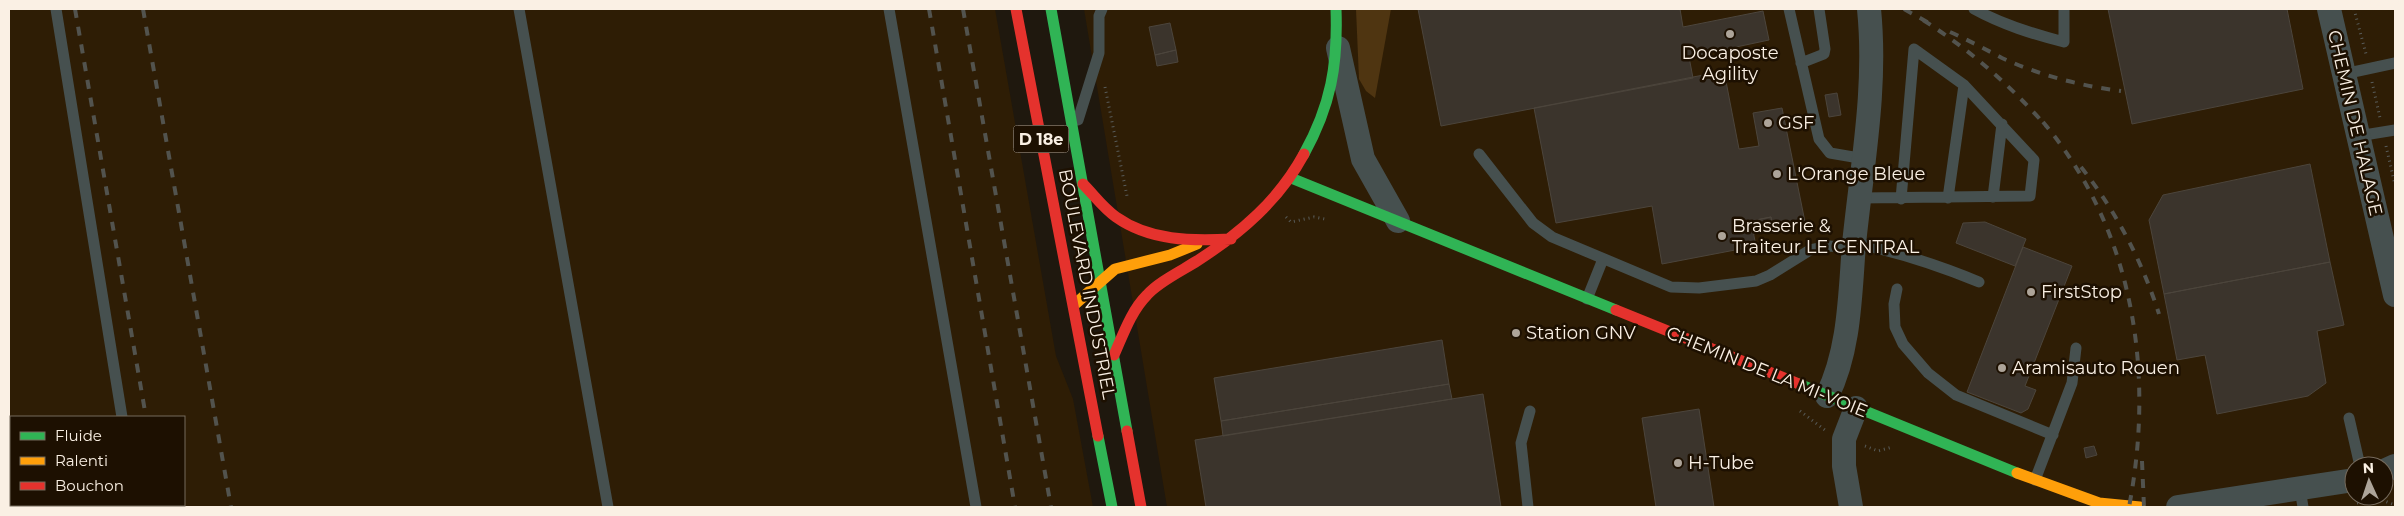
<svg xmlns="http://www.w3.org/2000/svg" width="2404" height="516" viewBox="0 0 2404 516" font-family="Montserrat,sans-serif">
	<rect width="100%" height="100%" fill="#1f180e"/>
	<!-- built -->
	<path fill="#2e1d05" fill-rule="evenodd" d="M9 9H995L1056 356 1073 399 1093 507H9ZM11 417H184V505H11Z
		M1084 9H2395V507H1167ZM2354 466H2384V496H2354Z"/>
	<!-- green -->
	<path fill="#4f3511" d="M1356 9H1391L1375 98 1366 91 1359 79Z"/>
	<!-- building -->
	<path fill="#3b342c" stroke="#4c453c" d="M1418 9H1680L1683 27 1763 11 1769 40 1689 57 1693 78 1441 126Z
		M2108 9H2287L2303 89 2132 124Z
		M1170 23 1176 50 1155 55 1149 27Z
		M1176 50 1178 62 1157 66 1155 55Z
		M1724 71 1739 149 1759 146 1753 113 1782 108 1805 222 1773 229 1771 217 1751 221 1756 246 1662 264 1652 206 1556 223 1534 108Z
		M1837 93 1841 115 1829 117 1825 95Z
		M2310 164 2330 262 2164 294 2149 220 2163 195Z
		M1771 217 1773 229 1754 234 1751 221Z
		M1985 222 2026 239 2015 266 1956 243 1963 223Z
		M2023 247 2072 266 2025 386 2036 390 2028 409 2021 413 1967 392Z
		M2330 262 2344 325 2317 331 2326 383 2308 396 2217 414 2205 355 2177 360 2164 294Z
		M1442 340 1449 384 1221 421 1214 378Z
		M1449 384 1452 399 1223 436 1221 421Z
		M1483 394 1501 507H1206L1195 440Z
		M1699 409 1714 507H1656L1642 418Z
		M2094 446 2097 455 2086 458 2084 448Z"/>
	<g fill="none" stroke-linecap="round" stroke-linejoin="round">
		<!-- path -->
		<path stroke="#585b59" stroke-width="3" stroke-dasharray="1 4" stroke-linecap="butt" d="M2354 9 2366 54
			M2372 82 2380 118
			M1105 87 1127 196
			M2386 146 2395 185
			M1286 217 1291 222 1314 217 1325 219
			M1800 411 1825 430
			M1865 446 1878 451 1892 447
			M2357 503 2382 500 2395 505"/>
		<!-- lane -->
		<path stroke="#46504f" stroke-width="11" d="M56 9 122 417
			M519 9 608 507
			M889 9 976 507
			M1789 9 1819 139 1830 153 1865 159
			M1974 9C2003 25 2033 34 2064 42V9
			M1801 63 1824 54 1825 49 1819 9
			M2344 74 2395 63
			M1078 120 1099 53V16L1102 9
			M2358 136 2395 130
			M1479 154 1533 223 1552 237 1671 287 1699 288 1756 281 1770 275 1810 250 1829 246 1854 248
			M1993 197 2002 124
			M1860 198 2030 196 2034 160 1964 85 1914 49 1901 199
			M1948 198 1964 85
			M1854 243C1898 252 1938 265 1979 282
			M1897 289 1894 304 1895 327 1903 344 1928 373 1956 395 2053 435
			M1587 299 1603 259
			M2349 418 2360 466
			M2035 480 2072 383 2076 348
			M2300 489 2303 507
			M135 505 136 507
			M1528 507 1521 443 1530 411"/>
		<!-- street -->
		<path stroke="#46504f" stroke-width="24" d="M2329 9 2395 295
			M1338 48 1363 159 1398 221
			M1827 396C1850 350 1850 294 1854 244 1862 165 1877 88 1869 9
			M2384 471 2395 466
			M1851 507 1844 466V439L1856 408
			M2178 507 2354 480"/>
		<!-- fast -->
		<path stroke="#30b455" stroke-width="11" d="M1051 9 1127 431
			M1304 154C1331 105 1338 65 1336 9
			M1291 178 1616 310
			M1799 384 2017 473
			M1098 436 1112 507"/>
		<!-- slow -->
		<path stroke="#ff9f0a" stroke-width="11" d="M1074 305 1115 269 1170 255 1197 244
			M2017 473 2099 503 2140 507"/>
		<!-- jam -->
		<path stroke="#e5322d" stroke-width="11" d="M1016 9 1098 436
			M1083 184C1094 195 1103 208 1116 217 1150 241 1191 241 1231 239
			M1616 310 1799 384
			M1114 355C1123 335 1131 311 1147 295 1158 282 1183 270 1197 261 1241 233 1279 200 1304 154
			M1127 431 1141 507"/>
		<!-- rail -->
		<path stroke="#52534e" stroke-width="4" stroke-dasharray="9 9" stroke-linecap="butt" d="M75 9 146 417
			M143 9 231 507
			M929 9 1015 507
			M963 9 1051 507
			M1904 9 1929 23
			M1923 20C1970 50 2010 85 2047 127
			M1950 32C1968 40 1985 49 2002 58 2039 75 2081 86 2121 91
			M2043 122C2134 230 2155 372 2129 507
			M2081 167C2116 211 2142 261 2159 314
			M2142 461 2144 507
			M162 505V507"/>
	</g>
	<!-- markers -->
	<g fill="#ada499" stroke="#1d1001" stroke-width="2">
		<circle cx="1730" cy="34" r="5"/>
		<circle cx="1768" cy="123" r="5"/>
		<circle cx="1777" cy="174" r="5"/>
		<circle cx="1722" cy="236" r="5"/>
		<circle cx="2031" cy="292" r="5"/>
		<circle cx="1516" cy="333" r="5"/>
		<circle cx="2002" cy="368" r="5"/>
		<circle cx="1678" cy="463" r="5"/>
	</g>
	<g text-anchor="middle" stroke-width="5" stroke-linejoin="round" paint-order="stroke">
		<!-- shield labels -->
		<rect fill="#1d1001" stroke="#b8ada0" stroke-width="1" x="1013.5" y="125.5" width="55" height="27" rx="4"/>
		<g font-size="16" font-weight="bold" fill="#faf0e4">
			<text x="1041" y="145">D 18e</text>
		</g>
		<!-- poi labels -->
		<g font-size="18" fill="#faf0e4" stroke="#1d1001" text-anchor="start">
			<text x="1730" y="59" text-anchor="middle">Docaposte<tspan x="1730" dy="21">Agility</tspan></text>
			<text x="1778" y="129">GSF</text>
			<text x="1787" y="180">L'Orange Bleue</text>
			<text x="1732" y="232">Brasserie &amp;<tspan x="1732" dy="21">Traiteur LE CENTRAL</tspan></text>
			<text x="2041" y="298">FirstStop</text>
			<text x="1526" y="339">Station GNV</text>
			<text x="2012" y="374">Aramisauto Rouen</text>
			<text x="1688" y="469">H-Tube</text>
		</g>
		<!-- street labels -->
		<g font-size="18" fill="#faf0e4" stroke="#1d1001">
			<text transform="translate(2355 123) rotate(77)" y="6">CHEMIN DE HALAGE</text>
			<text transform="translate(1087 284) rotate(79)" y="6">BOULEVARD INDUSTRIEL</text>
			<text transform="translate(1767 372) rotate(22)" y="6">CHEMIN DE LA MI-VOIE</text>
		</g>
	</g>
	<!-- border -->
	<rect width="2404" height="516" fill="none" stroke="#faf0e4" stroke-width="20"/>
	<!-- legend -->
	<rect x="10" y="416" width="175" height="90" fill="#1d1001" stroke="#756a5c"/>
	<rect x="20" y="432" width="25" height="8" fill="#30b455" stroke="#756a5c"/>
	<text x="55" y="441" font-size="15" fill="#faf0e4">Fluide</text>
	<rect x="20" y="457" width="25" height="8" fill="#ff9f0a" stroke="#756a5c"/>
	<text x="55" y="466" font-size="15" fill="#faf0e4">Ralenti</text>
	<rect x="20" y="482" width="25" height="8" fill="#e5322d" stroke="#756a5c"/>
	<text x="55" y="491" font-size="15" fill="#faf0e4">Bouchon</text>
	<!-- north arrow -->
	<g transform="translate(2369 481) rotate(357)"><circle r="24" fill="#1d1001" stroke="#756a5c"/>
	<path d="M0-4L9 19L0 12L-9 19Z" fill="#ada499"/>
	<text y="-8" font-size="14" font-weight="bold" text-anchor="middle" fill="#faf0e4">N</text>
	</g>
</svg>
